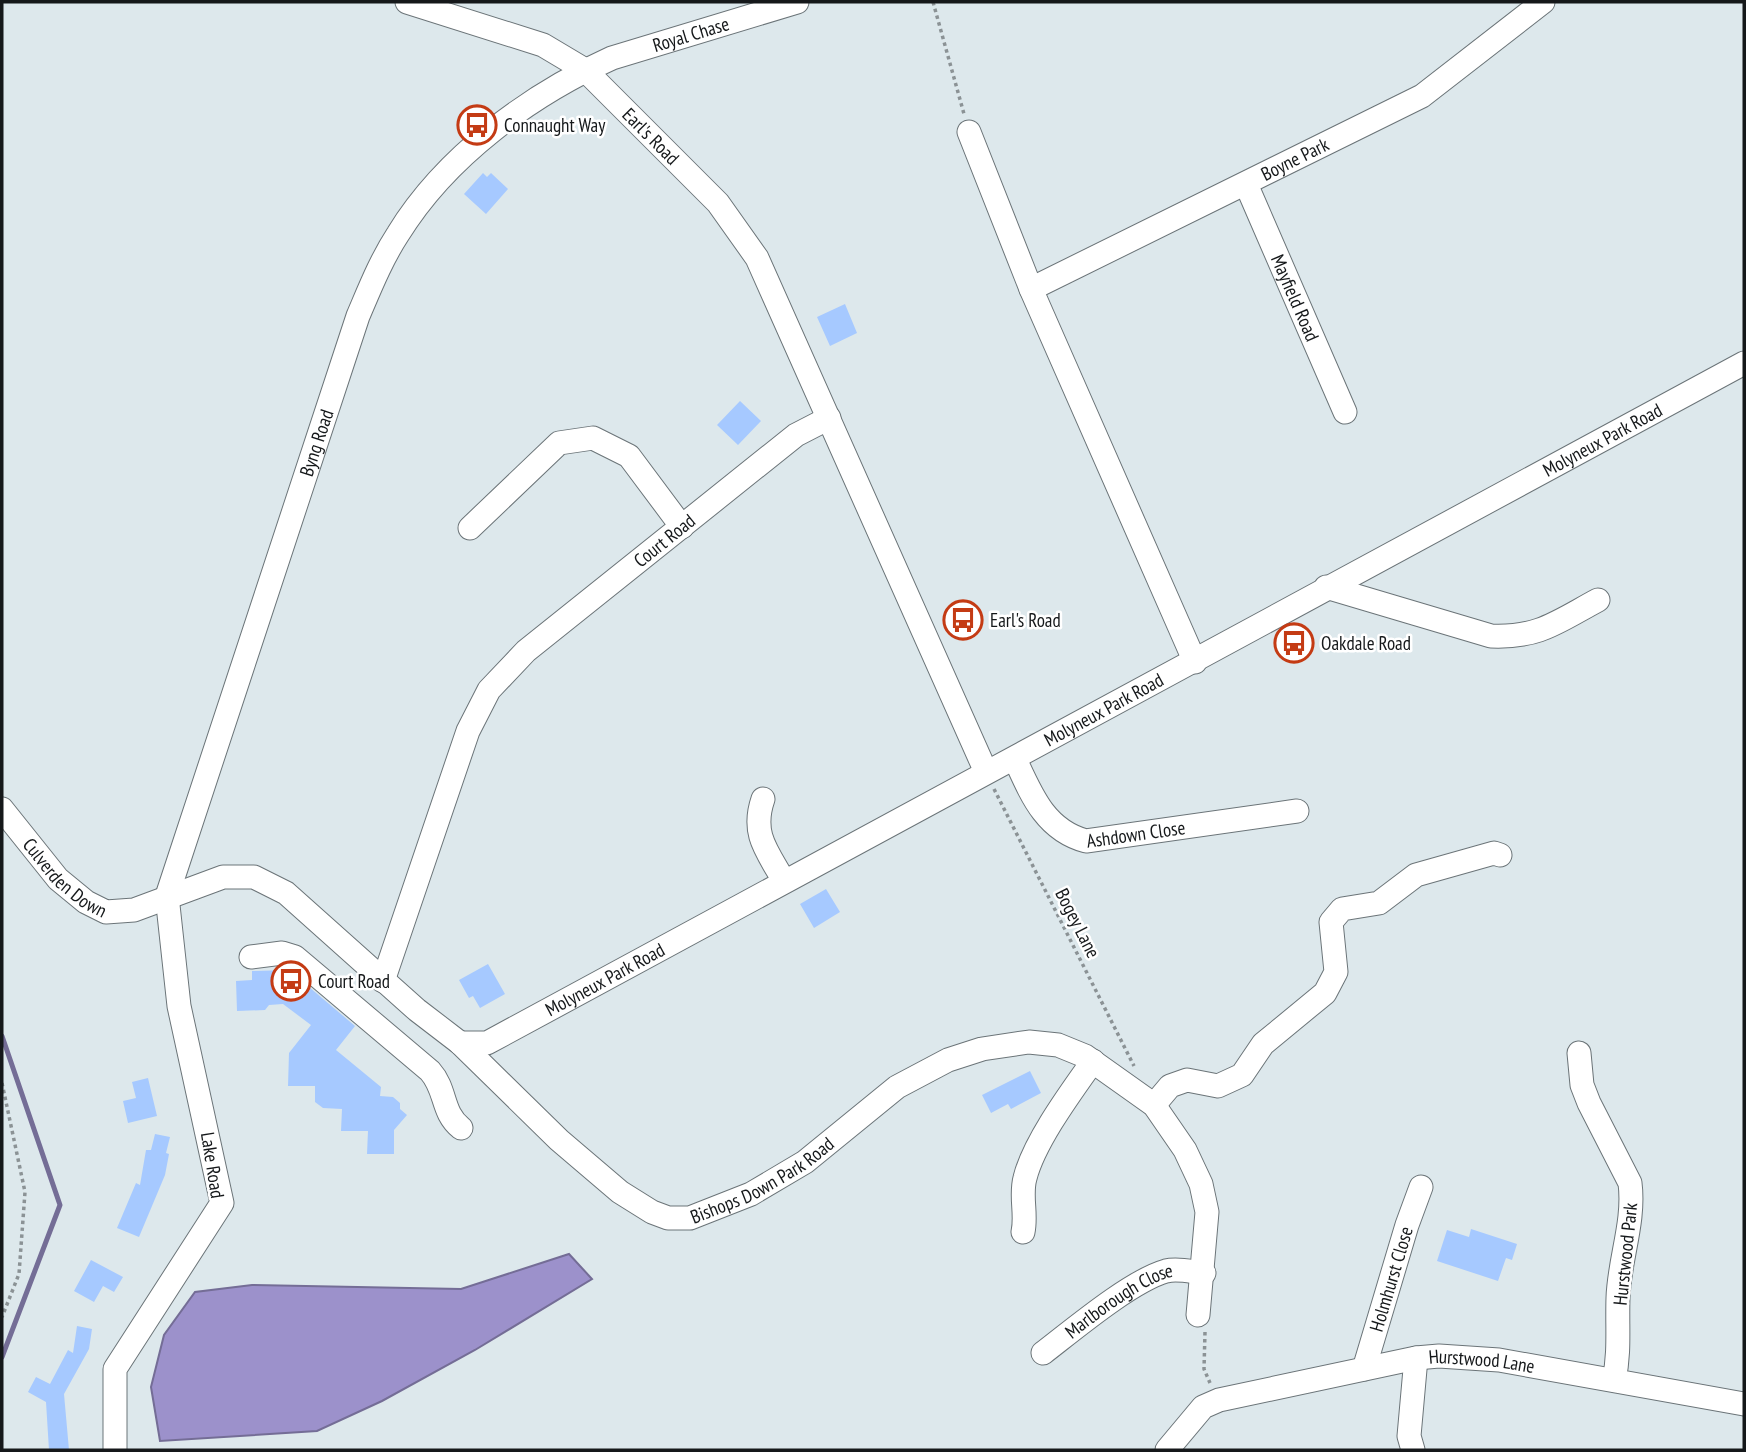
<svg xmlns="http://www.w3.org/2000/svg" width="1746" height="1452" viewBox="0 0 1746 1452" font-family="'PT Sans Narrow',sans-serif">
	<rect width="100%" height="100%" fill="#dde8ec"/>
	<!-- water -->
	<path fill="#9c91cb" stroke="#746d96" stroke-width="2" d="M569 1254 592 1279 475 1350 382 1401 317 1431 160 1441 151 1387 164 1335 195 1292 252 1285 461 1289Z"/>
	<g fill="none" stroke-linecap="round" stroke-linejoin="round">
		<!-- stream -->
		<path stroke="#746d96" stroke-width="5" d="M2 1036 60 1205 2 1357"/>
	</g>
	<!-- building -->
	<path fill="#a6c9ff" d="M483 173 487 177 491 173 508 189 486 214 464 194Z
		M845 304 857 333 830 346 817 317Z
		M740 401 761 421 738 445 717 425Z
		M826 889 840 912 814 928 800 904Z
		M488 964 505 994 480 1008 473 996 469 998 459 980Z
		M289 970 355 1026 336 1050 381 1087 380 1096 393 1097 400 1103V1109L407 1115 394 1130V1154H367L368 1131H341L342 1109 323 1108 315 1102V1086H288L289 1053 311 1025 283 1004 269 1005 265 1010 237 1011 236 981 252 980V971Z
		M1030 1071 1041 1093 1011 1109 1008 1104 991 1113 982 1095Z
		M148 1078 157 1116 128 1123 123 1101 136 1098 132 1082Z
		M155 1134 170 1137 166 1153 169 1154 165 1175 139 1237 117 1228 136 1183 140 1185 146 1150H151Z
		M1471 1229 1517 1244 1512 1260 1506 1258 1498 1281 1437 1261 1447 1230 1469 1237Z
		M91 1260 123 1277 114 1292 103 1286 94 1302 74 1291Z
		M77 1326 92 1329 89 1349 64 1394 69 1450H49L46 1402 28 1392 36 1377 50 1384 68 1350 73 1353Z"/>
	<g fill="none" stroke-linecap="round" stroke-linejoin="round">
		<!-- minor casing -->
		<g stroke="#6b7478" stroke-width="25">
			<g id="minor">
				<path id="s1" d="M407 2 543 45 585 70 718 203 757 258 986 772"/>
				<path d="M969 132 1031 289 1195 662"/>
				<path id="s2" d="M1246 184 1345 412"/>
				<path id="s3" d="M1031 289 1422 96 1543 2"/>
				<path d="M470 528 559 443 593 438 629 456 682 527"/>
				<path d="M1326 587 1491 636C1539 638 1557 622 1598 600"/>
				<path id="s4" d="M1015 759C1031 794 1045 830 1086 841L1297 811"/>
				<path d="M763 799C751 834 767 851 784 881"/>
				<path id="s5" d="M2 809 58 879 86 902 106 912 134 910 223 877H254L286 893 417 1010 460 1043 559 1140 620 1192 652 1212 668 1218H690L751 1194 805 1162 897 1087 948 1060 982 1049 1029 1042 1058 1045 1085 1056 1154 1105 1185 1150 1201 1184 1207 1212 1198 1315"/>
				<path d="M251 957 282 953 295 957 430 1071C447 1090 441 1112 461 1128"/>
				<path id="s6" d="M383 981 468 731 489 690 526 651 796 435 829 418"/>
				<path id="s7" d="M460 1043H487L1744 363"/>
				<path d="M1579 1053 1582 1085 1589 1103 1630 1183C1635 1222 1619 1260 1618 1298 1617 1327 1620 1352 1614 1380"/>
				<path d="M1154 1105 1170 1086 1187 1080 1218 1086 1242 1075 1263 1044 1325 993 1336 972 1331 922 1342 909 1379 903 1416 875 1494 853 1500 855"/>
				<path d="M1023 1232C1027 1214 1020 1196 1025 1178 1034 1142 1071 1092 1093 1061"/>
				<path id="s8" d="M1043 1353C1073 1330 1131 1281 1166 1271 1178 1268 1192 1272 1204 1273"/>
				<path id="s9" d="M1364 1369 1407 1225 1421 1187"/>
				<path id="s10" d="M115 1450V1369L222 1203 179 1006 167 896 358 316C370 288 381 260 398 234 446 156 530 95 612 58L797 2"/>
				<path id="s11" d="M1167 1450 1203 1407 1219 1400 1416 1358 1439 1356 1499 1360 1744 1404"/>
				<path d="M1413 1450 1409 1436 1416 1358"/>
			</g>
		</g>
		<!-- path -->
		<path stroke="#8b9295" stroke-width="3.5" stroke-dasharray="3.5 3.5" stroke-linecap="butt" d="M933 2 964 114
			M994 789 1134 1066
			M2 1083 25 1192 19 1274 2 1317
			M1205 1332 1204 1369 1210 1383"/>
		<!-- minor -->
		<use href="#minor" stroke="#fff" stroke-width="23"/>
	</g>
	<!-- icons -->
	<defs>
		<g id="bus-ring" transform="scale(2.0125)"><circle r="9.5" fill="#fff" stroke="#c43b14" stroke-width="1.5"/><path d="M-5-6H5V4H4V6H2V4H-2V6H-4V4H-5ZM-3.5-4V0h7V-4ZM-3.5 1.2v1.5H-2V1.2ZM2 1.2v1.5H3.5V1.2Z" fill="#c43b14"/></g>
	</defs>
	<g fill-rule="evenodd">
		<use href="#bus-ring" x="477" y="125"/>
		<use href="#bus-ring" x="963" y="620"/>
		<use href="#bus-ring" x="1294" y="643"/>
		<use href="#bus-ring" x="291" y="981"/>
	</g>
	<g text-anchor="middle" stroke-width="5" stroke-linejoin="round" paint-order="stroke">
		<!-- street labels -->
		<g font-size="19" fill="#15181a" stroke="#fff">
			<text dy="7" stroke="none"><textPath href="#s10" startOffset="1656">Royal Chase</textPath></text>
			<text dy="7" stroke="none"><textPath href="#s1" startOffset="285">Earl's Road</textPath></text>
			<text dy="7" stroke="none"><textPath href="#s3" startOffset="294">Boyne Park</textPath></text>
			<text dy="7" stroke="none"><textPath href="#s2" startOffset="124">Mayfield Road</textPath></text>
			<text dy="7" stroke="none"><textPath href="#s7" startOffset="1295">Molyneux Park Road</textPath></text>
			<text dy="7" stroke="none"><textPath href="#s10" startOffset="1068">Byng Road</textPath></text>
			<text dy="7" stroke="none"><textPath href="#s6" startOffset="541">Court Road</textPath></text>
			<text dy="7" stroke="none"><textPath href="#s7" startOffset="728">Molyneux Park Road</textPath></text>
			<text dy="7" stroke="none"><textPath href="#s4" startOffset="163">Ashdown Close</textPath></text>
			<text dy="7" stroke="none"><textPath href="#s5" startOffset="94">Culverden Down</textPath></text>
			<text transform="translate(1078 923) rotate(63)" y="7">Bogey Lane</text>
			<text dy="7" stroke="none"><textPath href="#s7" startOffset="161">Molyneux Park Road</textPath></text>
			<text transform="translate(213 1165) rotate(81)" y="7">Lake Road</text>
			<text dy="7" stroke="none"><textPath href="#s5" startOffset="945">Bishops Down Park Road</textPath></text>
			<text transform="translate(1625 1254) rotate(-84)" y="7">Hurstwood Park</text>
			<text dy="7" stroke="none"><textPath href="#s9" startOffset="94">Holmhurst Close</textPath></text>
			<text dy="7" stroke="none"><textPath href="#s8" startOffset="93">Marlborough Close</textPath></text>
			<text dy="7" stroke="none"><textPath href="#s11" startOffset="341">Hurstwood Lane</textPath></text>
		</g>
		<!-- poi labels -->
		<g font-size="19" fill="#15181a" stroke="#fff" text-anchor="start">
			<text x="504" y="132">Connaught Way</text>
			<text x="990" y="627">Earl's Road</text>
			<text x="1321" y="650">Oakdale Road</text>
			<text x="318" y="988">Court Road</text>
		</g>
	</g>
	<!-- border -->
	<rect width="1746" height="1452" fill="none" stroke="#15181a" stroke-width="7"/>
</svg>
